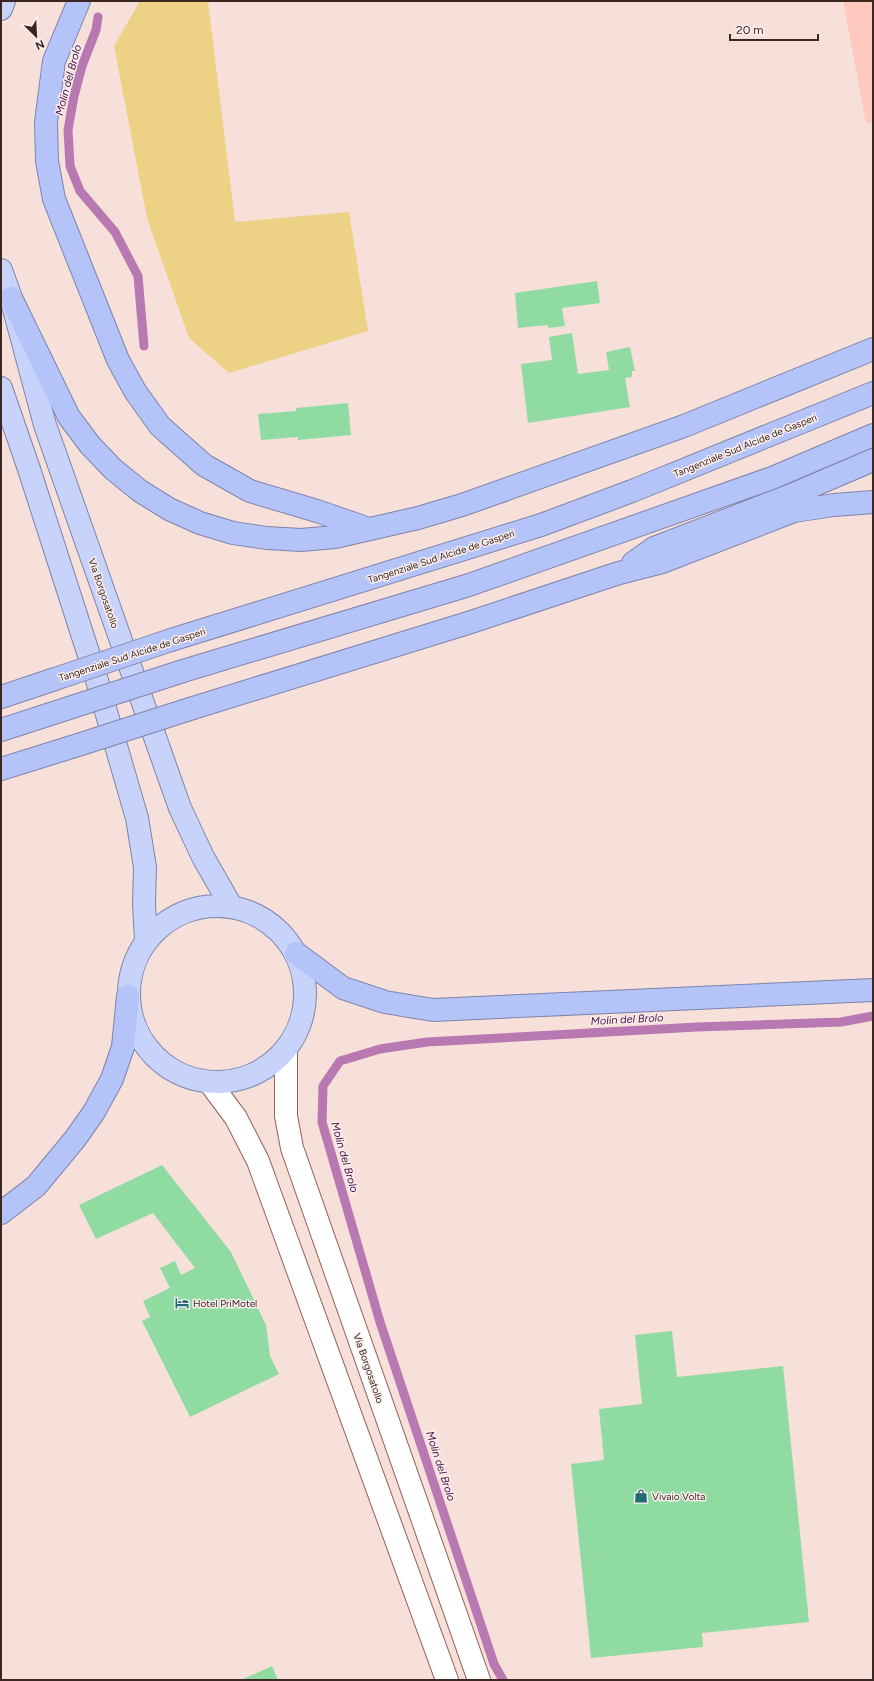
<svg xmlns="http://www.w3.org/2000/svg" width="874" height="1681" viewBox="0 0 874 1681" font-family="Figtree,sans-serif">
	<rect width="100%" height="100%" fill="#f7dfda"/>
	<!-- built -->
	<path fill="#ffc9bf" d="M843 1H873V122L866 123Z"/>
	<!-- green -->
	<path fill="#edd285" d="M140 1H208L235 222 349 212 368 331 229 373 189 338 147 218 114 46Z"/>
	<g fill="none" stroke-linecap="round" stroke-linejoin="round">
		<!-- stream -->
		<path stroke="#b878b1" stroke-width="9" d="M98 17 96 30 82 66 74 96 68 130 70 166 80 191 115 232 138 276 144 346
			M503 1680 494 1664 380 1322 322 1122 323 1086 340 1061 380 1049 427 1042 697 1027 841 1022 873 1016"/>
	</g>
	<!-- building -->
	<path fill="#90dba1" d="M597 281 600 303 562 308 565 326 548 328V325L518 328 515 293Z
		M572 333 578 374 609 370 606 352 630 347 635 371H632V377L625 378 630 407 528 423 521 364 552 360 549 337Z
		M348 403 351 435 298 440V437L261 440 258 414 296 411V408Z
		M162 1165 231 1252 266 1325 270 1356 279 1374 190 1417 142 1321 150 1317 143 1301 170 1288 160 1268 175 1261 181 1275 195 1268 153 1213 96 1239 79 1205Z
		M672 1331 677 1377 783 1366 809 1622 702 1633 703 1647 591 1658 571 1464 604 1460 599 1409 642 1404 635 1335Z
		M272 1666 278 1680H241Z"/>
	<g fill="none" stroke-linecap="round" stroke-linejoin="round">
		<!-- secondary casing -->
		<g stroke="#936056" stroke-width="24">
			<path id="secondary" d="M286 1051V1116L292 1148 479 1680
				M210 1083 236 1118 258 1161 447 1680"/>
		</g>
		<!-- primary casing -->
		<g stroke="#7e84ac" stroke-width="24">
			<path id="primary" d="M1 9 4 1
				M1 270 11 298 45 425 180 808 203 857 231 906
				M1 388 29 469 96 677 137 818 145 867 144 904 146 940
				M129 994a88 88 0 1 1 176 0a88 88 0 1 1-176 0Z"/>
		</g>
		<!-- trunk casing -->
		<g stroke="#7e84ac" stroke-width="24">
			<path id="trunk" d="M79 1 54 61 46 122 47 161 54 199 118 360 135 391 160 426 204 465 250 491 317 511 369 529
				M11 298 69 417 90 445 113 469 140 491 169 509 200 523 233 533 267 538 301 540 335 537 418 518 462 505 684 426 873 349
				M633 563 654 548 789 496 873 460
				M171 640 541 525 632 491 873 393
				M183 671 469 585 772 478 873 435
				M1 697 55 679
				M193 708 468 623 619 573 662 562 794 511 834 505 873 502
				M1 730 69 708
				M1 769 78 745
				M296 953 343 988 385 1002 433 1010 873 990
				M1 1213 36 1186 75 1139 94 1112 112 1079 123 1047 128 996"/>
		</g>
		<!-- secondary -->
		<use href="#secondary" stroke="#fff" stroke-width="22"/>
		<!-- primary -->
		<use href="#primary" stroke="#c7d3fa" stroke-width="22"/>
		<!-- trunk -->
		<use href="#trunk" stroke="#b4c4f8" stroke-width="22"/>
		<!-- trunk-bridge casing -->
		<g stroke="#7e84ac" stroke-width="24" stroke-linecap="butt">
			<path id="trunk-bridge" d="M55 679 171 640
				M69 708 183 671
				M78 745 193 708"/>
		</g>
		<!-- trunk-bridge -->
		<use href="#trunk-bridge" stroke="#b4c4f8" stroke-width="22"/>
	</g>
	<!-- icons -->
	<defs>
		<g id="hotel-bare" transform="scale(1.08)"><path d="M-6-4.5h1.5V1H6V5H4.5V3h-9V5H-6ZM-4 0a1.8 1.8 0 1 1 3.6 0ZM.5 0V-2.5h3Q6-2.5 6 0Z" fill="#216a76" stroke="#fbefed" stroke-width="2.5" paint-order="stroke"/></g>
		<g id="shop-bare" transform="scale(1.08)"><path d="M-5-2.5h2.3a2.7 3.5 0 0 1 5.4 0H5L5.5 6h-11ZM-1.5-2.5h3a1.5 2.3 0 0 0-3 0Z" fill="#216a76" stroke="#fbefed" stroke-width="2.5" paint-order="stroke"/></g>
	</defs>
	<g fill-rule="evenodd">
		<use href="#hotel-bare" x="182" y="1303"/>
		<use href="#shop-bare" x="641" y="1496"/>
	</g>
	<g text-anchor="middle" stroke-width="3" stroke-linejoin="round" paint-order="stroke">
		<!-- street labels -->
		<g font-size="10" fill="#3c2622" stroke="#fbefed">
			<text transform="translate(745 445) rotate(-22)" y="4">Tangenziale Sud Alcide de Gasperi</text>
			<text transform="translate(441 556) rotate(-18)" y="4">Tangenziale Sud Alcide de Gasperi</text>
			<text transform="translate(104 593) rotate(71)" y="4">Via Borgosatollo</text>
			<text transform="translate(132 654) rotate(-18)" y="4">Tangenziale Sud Alcide de Gasperi</text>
			<text transform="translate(369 1368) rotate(71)" y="4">Via Borgosatollo</text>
		</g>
		<!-- poi labels -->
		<g font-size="10" fill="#3c2622" stroke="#fbefed" text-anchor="start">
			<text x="193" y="1307">Hotel PriMotel</text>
			<text x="652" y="1500">Vivaio Volta</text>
		</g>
		<!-- water labels -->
		<g font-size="11" font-style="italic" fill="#490e45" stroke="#fbefed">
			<text transform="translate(68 80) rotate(-75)" y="4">Molin del Brolo</text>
			<text transform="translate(627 1019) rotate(-3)" y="4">Molin del Brolo</text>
			<text transform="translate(345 1157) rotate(74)" y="4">Molin del Brolo</text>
			<text transform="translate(441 1466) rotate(72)" y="4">Molin del Brolo</text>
		</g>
	</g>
	<!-- border -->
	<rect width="874" height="1681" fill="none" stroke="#3c2622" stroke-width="4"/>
	<!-- north arrow -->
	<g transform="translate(36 36) rotate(156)" stroke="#fbefed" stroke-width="3" paint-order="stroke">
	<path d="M0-3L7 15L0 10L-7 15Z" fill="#3c2622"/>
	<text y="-6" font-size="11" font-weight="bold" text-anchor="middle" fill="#3c2622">N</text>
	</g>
	<!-- scale -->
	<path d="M730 34v6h88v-6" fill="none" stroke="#3c2622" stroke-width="2"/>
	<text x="736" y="34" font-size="12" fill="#3c2622" stroke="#fbefed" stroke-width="3" paint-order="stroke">20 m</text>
</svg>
